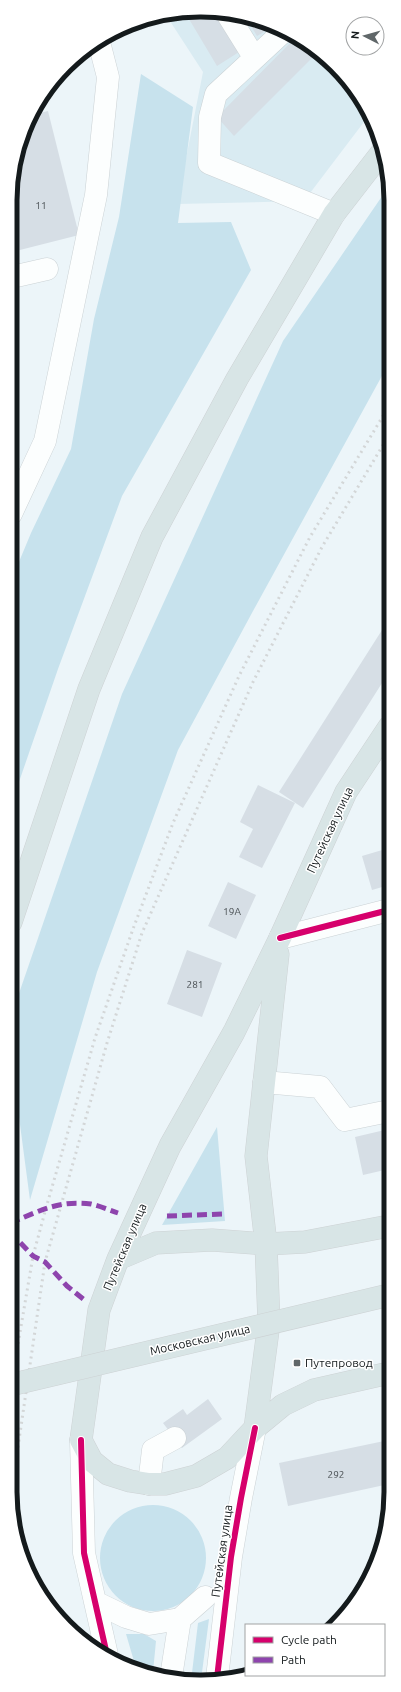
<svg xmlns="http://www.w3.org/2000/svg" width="401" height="1692" viewBox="0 0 401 1692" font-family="Ubuntu,sans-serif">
	<rect width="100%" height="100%" fill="#ecf5f9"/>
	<!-- built -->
	<path fill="#d9ebf2" d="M226 12 285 30 335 66 370 114 304 201 177 204 203 72 166 15Z"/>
	<!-- green -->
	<path fill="#c7e2ed" d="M141 74 193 107 178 223 231 222 251 270 122 496 58 669 11 805V581L31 533 71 449 94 319 119 217Z
		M389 186V363L253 611 178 750 97 972 30 1200 15 1087 11 1085V1012L15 1005 122 694 283 341Z
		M217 1127 225 1221 162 1225 167 1216Z
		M100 1558a53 53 0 1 1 106 0a53 53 0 1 1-106 0Z
		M209 1619 201 1680 191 1681 198 1623Z
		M126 1634H144L156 1641 153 1672 136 1668Z"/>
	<!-- building -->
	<path fill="#d6dee5" d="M214 12 239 52 217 66 186 14Z
		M246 18H247L274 26 257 36Z
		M296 37 317 53 234 136 217 117Z
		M74 62 75 68 66 70Z
		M48 111 79 235 12 252V175L32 115Z
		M389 619V672L303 808 279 792Z
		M258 785 295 803 262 868 239 857 253 829 240 822Z
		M389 848V885L372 890 362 856Z
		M228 882 256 895 236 939 208 926Z
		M187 950 222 963 202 1017 167 1004Z
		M389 1129V1169L363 1175 355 1137Z
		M208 1399 222 1419 182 1448 163 1423 183 1409 187 1415Z
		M389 1440V1484L288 1506 279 1463Z
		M368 1569H372L368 1580H367Z"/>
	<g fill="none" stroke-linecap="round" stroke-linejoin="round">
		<!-- minor casing -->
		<g stroke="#cbd2d5" stroke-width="23">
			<path id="minor" d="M226 12 254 57
				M285 30 216 94 210 117 209 163 334 214
				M12 277 47 269
				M11 514 45 441 96 195 108 77 99 42
				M280 938 389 910
				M264 1082 320 1087 345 1120 389 1111
				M81 1440 84 1553 107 1655
				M149 1484 153 1450 175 1438
				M95 1602 126 1617 149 1624 180 1619 205 1597
				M171 1677 180 1619
				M217 1678 231 1557 241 1498 255 1428"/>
		</g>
		<!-- major casing -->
		<g stroke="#cdd2d4" stroke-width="23">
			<path id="major" d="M11 922 89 689 152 537 237 379 334 214 382 152
				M118 1259 156 1243 212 1240 266 1244 305 1242 389 1226
				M389 1373 314 1390 283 1405 255 1428 227 1458 196 1476 165 1484H149L130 1481 108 1474 92 1461 81 1440 99 1310 118 1259 170 1146 234 1032 280 938 346 792 389 727
				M255 1428 269 1323 266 1244 256 1156 278 954"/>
		</g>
		<!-- minor -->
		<use href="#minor" stroke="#fcfefe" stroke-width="22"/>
		<!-- major -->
		<use href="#major" stroke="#d8e5e6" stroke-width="22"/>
		<!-- rail -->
		<path stroke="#d3d6d7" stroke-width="3" stroke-dasharray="2 4" stroke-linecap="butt" d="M10 1391 33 1256 46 1208 95 1038 133 929 173 823 239 676 310 537 389 406
			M11 1495 45 1262 107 1043 142 933 253 682 322 547 389 435"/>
		<!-- major-bridge casing -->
		<g stroke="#cdd2d4" stroke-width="23" stroke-linecap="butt">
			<path id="major-bridge" d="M10 1385 389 1295"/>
		</g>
		<!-- major-bridge -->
		<use href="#major-bridge" stroke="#d8e5e6" stroke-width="22"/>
		<!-- quiet -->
		<path stroke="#8e44ad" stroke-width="5" stroke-dasharray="10 5" stroke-linecap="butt" d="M167 1216 224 1214
			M10 1223C40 1211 58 1200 91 1204 100 1206 109 1210 118 1213
			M10 1232 33 1256 45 1262 67 1286 87 1302"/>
		<!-- cycleway casing -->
		<g stroke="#fff" stroke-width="8">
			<path id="cycleway" d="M280 938 389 910
				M81 1440 84 1553 107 1655
				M217 1678 231 1557 241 1498 255 1428"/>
		</g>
		<!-- cycleway -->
		<use href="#cycleway" stroke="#d6006c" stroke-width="6"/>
	</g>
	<!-- markers -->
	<rect fill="#606769" stroke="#fff" stroke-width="1.5" x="293" y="1359" width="8" height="8" rx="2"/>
	<g text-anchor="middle" stroke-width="3" stroke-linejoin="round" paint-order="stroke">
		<!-- number labels -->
		<g font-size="10" fill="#484e52">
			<text x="41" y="209">11</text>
			<text x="232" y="915">19А</text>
			<text x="195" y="988">281</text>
			<text x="336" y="1478">292</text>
		</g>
		<!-- street labels -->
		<g font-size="12" fill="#141a1c" stroke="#fff">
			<text transform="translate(330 830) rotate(-65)" y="4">Путейская улица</text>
			<text transform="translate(125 1247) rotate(-67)" y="4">Путейская улица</text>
			<text transform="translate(200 1340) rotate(-13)" y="4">Московская улица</text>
			<text transform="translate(222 1551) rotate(-82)" y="4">Путейская улица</text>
		</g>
		<!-- poi labels -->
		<g font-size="12" fill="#141a1c" stroke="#fff" text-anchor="start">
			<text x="305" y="1367">Путепровод</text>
		</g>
	</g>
	<!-- crop -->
	<path d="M0 0H401V1692H0ZM200 17H201A183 183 0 0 1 384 200V1492A183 183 0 0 1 201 1675H200A183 183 0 0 1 17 1492V200A183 183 0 0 1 200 17Z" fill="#fff" fill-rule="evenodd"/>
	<path fill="none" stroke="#141a1c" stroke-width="5" d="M200 17H201A183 183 0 0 1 384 200V1492A183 183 0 0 1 201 1675H200A183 183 0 0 1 17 1492V200A183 183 0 0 1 200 17Z"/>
	<!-- legend -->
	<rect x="245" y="1624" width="140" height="52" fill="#ffffff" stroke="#a1a3a4"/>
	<rect x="253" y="1637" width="20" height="6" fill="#d6006c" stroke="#a1a3a4"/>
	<text x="281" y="1644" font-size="12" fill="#141a1c">Cycle path</text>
	<rect x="253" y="1657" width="20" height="6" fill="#8e44ad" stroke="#a1a3a4"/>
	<text x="281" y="1664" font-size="12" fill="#141a1c">Path</text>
	<!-- north arrow -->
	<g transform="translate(365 36) rotate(276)"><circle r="19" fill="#ffffff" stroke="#a1a3a4"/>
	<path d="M0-3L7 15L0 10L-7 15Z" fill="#606769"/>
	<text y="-6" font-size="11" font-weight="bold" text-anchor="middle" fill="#141a1c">N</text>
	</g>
</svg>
